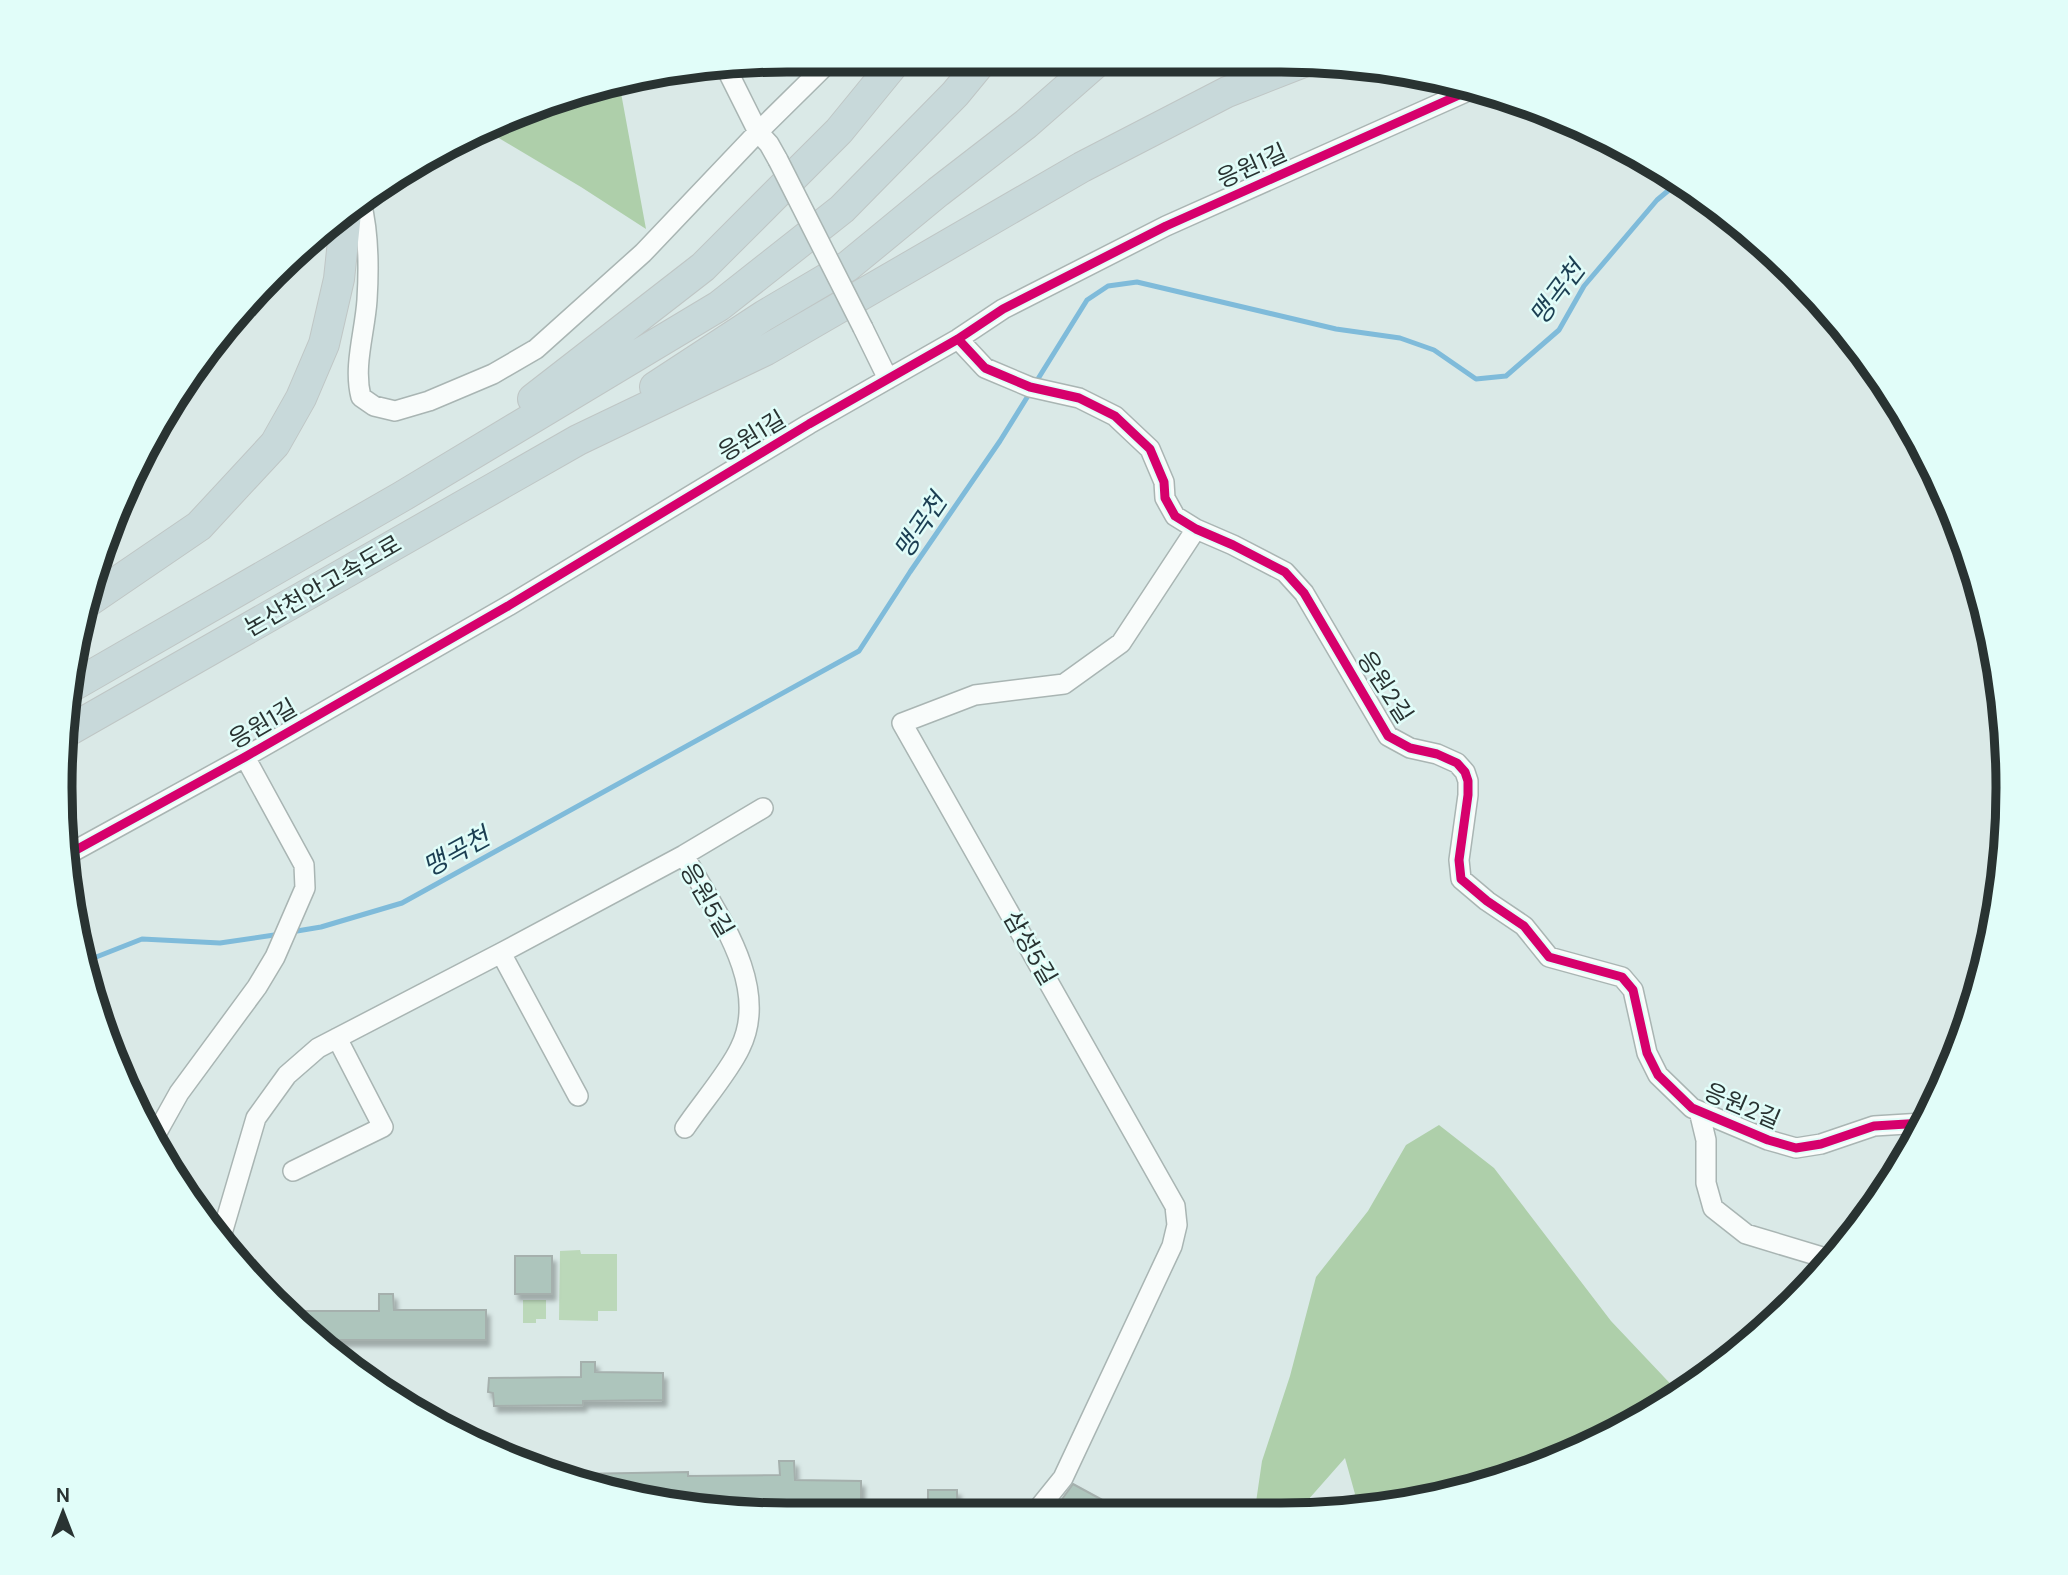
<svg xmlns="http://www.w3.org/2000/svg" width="2068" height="1575" viewBox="0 0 2068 1575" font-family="'DM Sans','Noto Sans KR',sans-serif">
	<defs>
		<filter id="shadow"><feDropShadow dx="3.5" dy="6" stdDeviation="2" flood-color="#0004"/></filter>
	</defs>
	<rect width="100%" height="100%" fill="#dae9e7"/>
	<!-- green -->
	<path fill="#bbd8b9" d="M580 1250 581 1254H617V1311H598V1321L559 1320 560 1251Z
		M523 1300H546V1319H536V1323H523Z"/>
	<!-- forest -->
	<path fill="#aecfaa" d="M619 82 646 229 581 187 487 131 599 84Z
		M1439 1125 1494 1168 1611 1321 1681 1395 1559 1460 1375 1509H1346L1355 1494 1345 1458 1300 1509H1255L1262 1461 1290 1376 1316 1277 1368 1211 1406 1145Z"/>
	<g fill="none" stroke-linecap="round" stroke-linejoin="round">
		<!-- stream -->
		<path stroke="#7fbbda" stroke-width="5" d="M1036 382 1087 300 1108 286 1137 282 1336 329 1400 338 1434 350 1476 379 1506 376 1559 330 1584 286 1657 200 1681 180
			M291 932 321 927 402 903 859 651 910 572 1000 441 1031 391
			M86 961 142 939 220 943 281 934"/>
	</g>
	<!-- building -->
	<path fill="#adc5bc" stroke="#a5b0ad" stroke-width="2" filter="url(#shadow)" d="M515 1256H552V1294H515Z
		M379 1294H393L394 1310H486V1340H319L284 1311H379Z
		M581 1362H595V1372L663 1373V1400L583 1401V1405L494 1406 493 1393 488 1392 489 1378 581 1377Z
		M779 1461H794L795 1480 861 1481V1507L670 1503 575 1478 576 1474 688 1472V1476L780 1475Z
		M1073 1484 1119 1509H1055Z
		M928 1490H957V1509H928Z"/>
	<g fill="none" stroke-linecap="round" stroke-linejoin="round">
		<!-- minor casing -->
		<g stroke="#a9b5b3" stroke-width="22">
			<path id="minor" d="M778 160 769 144 758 132 831 60
				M361 202C369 233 369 268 367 300 365 332 353 366 361 397L374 406 395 411 429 401 493 374 536 349 643 253 758 132 726 68
				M863 328 888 379
				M958 339 985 368 1030 387 1079 398 1115 416 1133 433 1150 449 1164 482 1165 498 1175 516 1196 529 1233 545 1285 572 1304 593 1388 736 1410 748 1437 754 1457 763 1465 772 1468 781V795L1459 860 1461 879 1487 901 1524 926 1549 957 1622 977 1633 990 1647 1053 1658 1075 1692 1108 1768 1140 1796 1148 1821 1144 1874 1126 1923 1123
				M684 855C713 909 772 984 740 1048 729 1072 701 1104 685 1128
				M65 856 245 757 508 606 809 424 958 339 1003 309 1166 226 1477 87
				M501 953 578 1096
				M1699 1111 1706 1140V1183L1713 1208 1746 1234 1819 1256 1828 1263
				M155 1136 179 1093 257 987 275 957 305 888 304 865 245 757
				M293 1171 383 1127 337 1038
				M219 1236 223 1230 256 1118 287 1075 318 1048 501 953 684 855 763 808
				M1038 1509 1063 1478 1172 1246 1177 1225 1175 1206 902 723 975 695 1064 684 1121 643 1196 529"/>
		</g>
		<!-- highway casing -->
		<g stroke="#bfc6c5" stroke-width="32">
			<path id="highway" d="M655 387 765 315 848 266 938 192 1026 124 1099 60
				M533 399 703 267 839 131 897 60
				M89 601 199 526 275 444 301 398 324 344 339 279 346 213
				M71 687 401 497 719 306 842 209 955 94 983 60
				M68 731 578 440 766 350 1082 167 1227 92 1306 61"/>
		</g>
		<!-- minor -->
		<use href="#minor" stroke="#f9fcfb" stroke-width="19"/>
		<!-- highway -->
		<use href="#highway" stroke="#c8d9da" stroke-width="30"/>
		<!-- minor-bridge casing -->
		<g stroke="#a9b5b3" stroke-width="22" stroke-linecap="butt">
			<path id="minor-bridge" d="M778 160 863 328"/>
		</g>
		<!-- minor-bridge -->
		<use href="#minor-bridge" stroke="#f9fcfb" stroke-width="19"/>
		<!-- cycleway casing -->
		<g stroke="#e1fdf9" stroke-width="13">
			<path id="cycleway" d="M958 339 985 368 1030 387 1079 398 1115 416 1133 433 1150 449 1164 482 1165 498 1175 516 1196 529 1233 545 1285 572 1304 593 1388 736 1410 748 1437 754 1457 763 1465 772 1468 781V795L1459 860 1461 879 1487 901 1524 926 1549 957 1622 977 1633 990 1647 1053 1658 1075 1692 1108 1768 1140 1796 1148 1821 1144 1874 1126 1923 1123
				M65 856 245 757 508 606 809 424 958 339 1003 309 1166 226 1477 87"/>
		</g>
		<!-- cycleway -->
		<use href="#cycleway" stroke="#d6006c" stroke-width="9"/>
	</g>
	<g text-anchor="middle" stroke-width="5" stroke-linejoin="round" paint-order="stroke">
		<!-- street labels -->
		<g font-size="24" fill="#293332" stroke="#e1fdf9">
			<text transform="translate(1252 166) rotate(-24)" y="8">응원1길</text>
			<text transform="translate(752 436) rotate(-31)" y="8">응원1길</text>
			<text transform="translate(323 586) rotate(-30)" y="8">논산천안고속도로</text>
			<text transform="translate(1385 687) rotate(57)" y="8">응원2길</text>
			<text transform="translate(263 724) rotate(-30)" y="8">응원1길</text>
			<text transform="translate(707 900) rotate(60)" y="8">응원5길</text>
			<text transform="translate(1030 948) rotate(60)" y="8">삼성5길</text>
			<text transform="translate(1742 1106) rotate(23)" y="8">응원2길</text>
		</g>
		<!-- water labels -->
		<g font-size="26" font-style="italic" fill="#1b3e52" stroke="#e1fdf9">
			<text transform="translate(1557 293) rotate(-53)" y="9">맹곡천</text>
			<text transform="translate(920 526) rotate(-56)" y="9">맹곡천</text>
			<text transform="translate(456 852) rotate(-29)" y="9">맹곡천</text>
		</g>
	</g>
	<!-- crop -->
	<path d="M0 0H2068V1575H0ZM787 72H1281A715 715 0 0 1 1996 787V788A715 715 0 0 1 1281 1503H787A715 715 0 0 1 72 788V787A715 715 0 0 1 787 72Z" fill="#e1fdf9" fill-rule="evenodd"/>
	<path fill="none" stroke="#293332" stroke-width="9" d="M787 72H1281A715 715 0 0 1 1996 787V788A715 715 0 0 1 1281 1503H787A715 715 0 0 1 72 788V787A715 715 0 0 1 787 72Z"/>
	<!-- north arrow -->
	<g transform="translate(63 1512)" stroke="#e1fdf9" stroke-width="5" paint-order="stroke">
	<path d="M0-5L12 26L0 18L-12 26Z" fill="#293332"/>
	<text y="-10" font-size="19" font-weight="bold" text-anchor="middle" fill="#293332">N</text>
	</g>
</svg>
